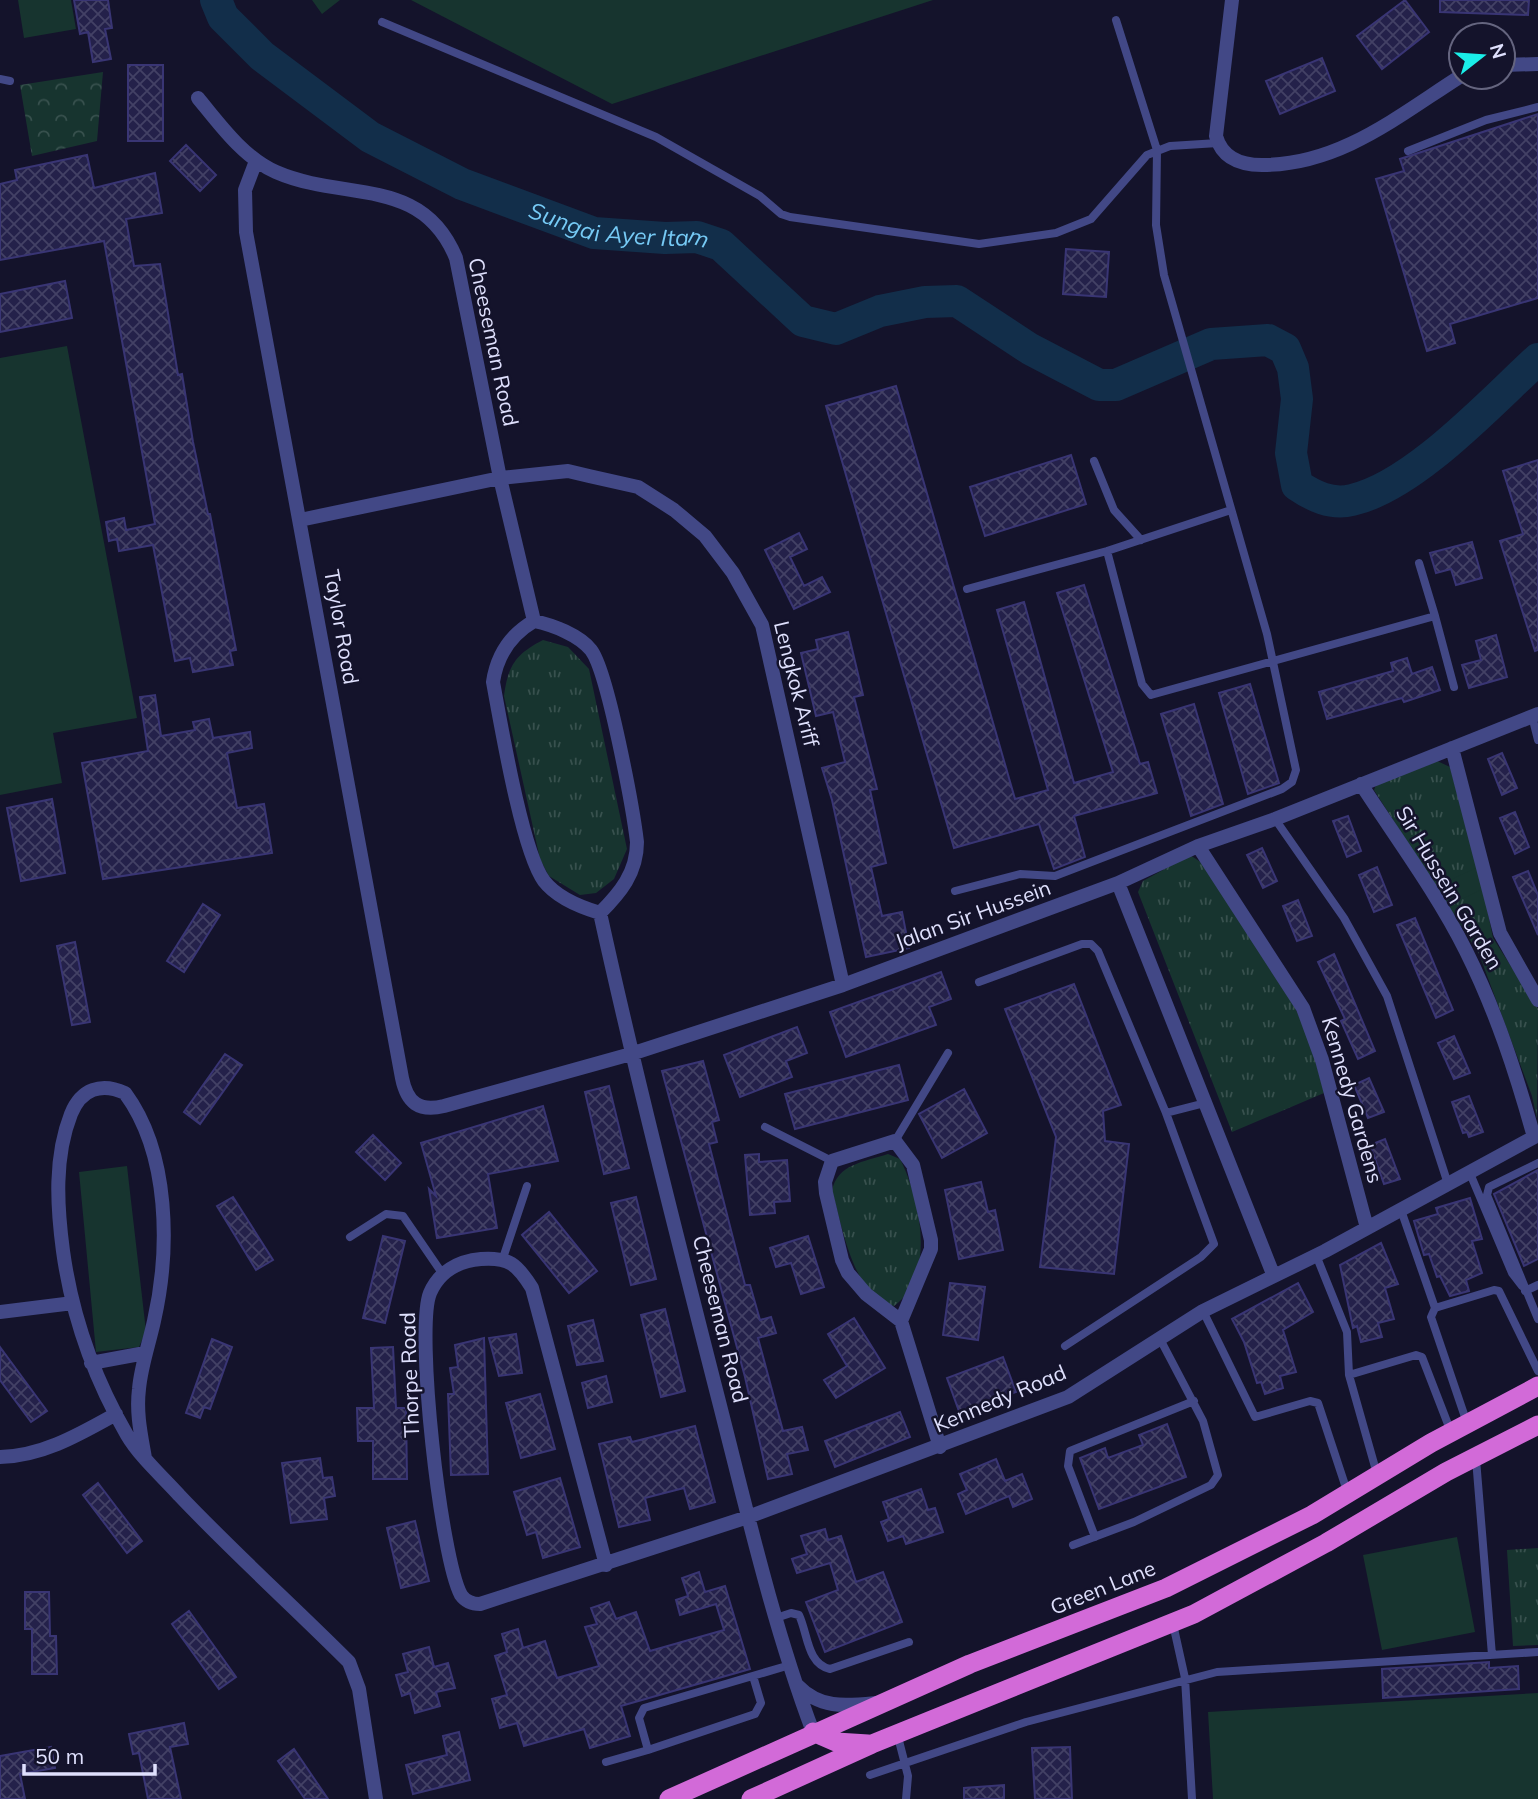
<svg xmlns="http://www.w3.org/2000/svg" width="1538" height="1799" viewBox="0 0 1538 1799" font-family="Mulish,sans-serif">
	<defs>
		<pattern id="grass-tufts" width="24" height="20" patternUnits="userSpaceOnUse" patternTransform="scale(1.75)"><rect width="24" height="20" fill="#17342f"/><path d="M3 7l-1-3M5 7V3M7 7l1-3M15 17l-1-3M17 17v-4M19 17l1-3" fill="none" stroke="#38514e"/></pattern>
		<pattern id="forest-crowns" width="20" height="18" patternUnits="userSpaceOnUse" patternTransform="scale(1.75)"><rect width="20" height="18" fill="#17342f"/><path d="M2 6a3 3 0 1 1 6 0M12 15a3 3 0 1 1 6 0" fill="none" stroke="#38514e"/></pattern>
		<pattern id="building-cross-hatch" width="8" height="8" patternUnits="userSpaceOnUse" patternTransform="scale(1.75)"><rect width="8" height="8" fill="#24214a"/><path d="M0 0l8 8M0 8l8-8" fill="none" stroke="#434165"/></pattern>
	</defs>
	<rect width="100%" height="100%" fill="#14132b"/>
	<!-- grass -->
	<path fill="url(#grass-tufts)" d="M543 640 568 647 589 669 627 849 614 879 596 893 580 895 549 876 540 859 504 696C508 665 516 654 543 640Z
		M1435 760 1450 767 1483 889 1493 938 1538 1009 1537 1119 1532 1096 1479 954 1374 790 1376 785Z
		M1190 855 1202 863 1293 1003 1310 1041 1324 1093 1232 1132 1138 892 1143 881Z
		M888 1154 900 1159C920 1198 937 1275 894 1306 853 1298 842 1224 832 1191 837 1164 864 1162 888 1154Z
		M1538 1548V1645L1513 1646 1507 1550Z"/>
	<!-- forest -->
	<path fill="url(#forest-crowns)" d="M103 72 97 141 32 156 20 85Z"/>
	<!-- garden -->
	<path fill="#17342f" d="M18 0H71L76 29 24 38Z
		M312 0H340L322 14Z
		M411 0H933L612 104Z
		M67 346 137 718 53 733 62 783 0 795V358Z
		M1478 867 1483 889 1447 906 1435 887Z
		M127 1166 146 1331 139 1347 96 1352 79 1172Z
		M1457 1537 1475 1632 1382 1650 1363 1555Z
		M1538 1693V1799H1213L1208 1712Z"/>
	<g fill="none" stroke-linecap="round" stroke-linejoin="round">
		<!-- river -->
		<path stroke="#122e4a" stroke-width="32" id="s1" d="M216 0 223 17 262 56 370 137 462 184 594 233 665 238 697 237 721 245 803 321 836 329 880 311 925 302 957 301 1030 349 1099 385H1116L1211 344 1268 340 1285 349 1293 368 1297 399 1291 453 1297 485C1313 496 1331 505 1352 500 1414 486 1490 403 1538 359"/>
	</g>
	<!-- building -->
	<path fill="url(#building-cross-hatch)" stroke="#393574" stroke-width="2" d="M74 0H108L112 28 105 29 111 59 93 62 88 32 80 34Z
		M1405 0 1429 32 1382 69 1357 36Z
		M1440 0H1529L1528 15 1440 12Z
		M1322 58 1335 91 1280 114 1266 81Z
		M128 65H163V141H128Z
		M1538 114V298L1450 324 1455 343 1427 351 1376 179 1404 171 1400 159Z
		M186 145 216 175 200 191 170 161Z
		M87 155 94 188 155 173 162 213 126 219 134 266 160 264 178 375 182 374 193 442 208 514H210L236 650 230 651 233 665 193 672 190 658 175 661 153 545 119 551 117 539 109 541 106 522 124 518 126 530 155 524 104 241 0 260V184L17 180 15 170Z
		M1066 249 1109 252 1106 297 1063 294Z
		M65 281 72 318 0 332V294Z
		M896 386 1015 799 1048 790 997 610 1024 602 1074 783 1113 772 1057 593 1084 585 1140 764 1148 762 1157 793 1074 816 1085 857 1054 869 1039 824 954 848 826 406Z
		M1071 455 1086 504 985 536 970 487Z
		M1538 460V650L1535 651 1500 541 1523 534 1503 471Z
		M799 533 807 549 790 557 804 586 822 577 830 592 794 609 765 550Z
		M1472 542 1482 578 1456 585 1451 569 1436 573 1430 553Z
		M848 632 863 695 854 697 877 789 870 790 886 863 871 867 882 916 902 912 909 948 866 957 832 800 822 768 845 762 833 712 816 716 801 653 818 649 816 640Z
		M1496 635 1507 677 1469 688 1462 665 1481 660 1476 641Z
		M1407 658 1412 674 1432 667 1440 690 1404 702 1402 698 1327 719 1319 692 1393 671 1391 663Z
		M1250 684 1279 783 1248 794 1219 693Z
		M155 695 161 736 195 730 193 722 209 719 213 738 250 732 252 748 227 753 237 808 264 804 272 853 103 879 82 763 148 751 140 697Z
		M1194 704 1223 804 1191 816 1161 714Z
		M1502 753 1517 788 1502 795 1488 759Z
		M52 799 65 873 21 881 7 808Z
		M1515 812 1529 847 1515 854 1500 818Z
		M1348 816 1361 851 1347 857 1333 821Z
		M1262 848 1277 881 1263 888 1247 855Z
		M1377 867 1392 905 1374 912 1359 875Z
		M1528 871 1538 895V935L1513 877Z
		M1298 900 1312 936 1297 941 1283 906Z
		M203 904 220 915 184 972 167 961Z
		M1415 918 1453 1010 1436 1018 1397 925Z
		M75 942 90 1022 72 1025 57 946Z
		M1334 954 1375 1051 1358 1059 1341 1021 1345 1019 1318 962Z
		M941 972 951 999 929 1007 936 1025 846 1057 830 1012Z
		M1074 984 1121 1105 1103 1111 1105 1141 1129 1144 1114 1274 1040 1267 1056 1137 1005 1009Z
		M797 1027 807 1053 786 1061 792 1077 740 1097 724 1055Z
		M1454 1036 1470 1073 1454 1079 1438 1043Z
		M225 1054 242 1065 200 1124 184 1112Z
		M703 1061 719 1120 712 1122 717 1142 709 1144 745 1285H750L760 1320 771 1317 776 1333 758 1338 783 1431 802 1427 808 1450 787 1454 792 1474 768 1479 745 1377 662 1071Z
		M899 1065 908 1100 795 1129 785 1094Z
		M1369 1078 1384 1112 1368 1118 1354 1085Z
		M609 1086 629 1168 604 1174 585 1092Z
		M964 1089 987 1133 942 1158 919 1114Z
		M1469 1096 1483 1132 1469 1137 1467 1132 1463 1133 1452 1102Z
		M543 1106 558 1161 488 1174 497 1228 437 1238 429 1189 436 1196 421 1143Z
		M373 1135 401 1163 385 1180 356 1152Z
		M1385 1139 1400 1179 1384 1184 1370 1145Z
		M759 1154V1162L787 1160 790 1201 774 1202 775 1213 750 1215 745 1155Z
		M1538 1170V1259L1524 1266 1494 1194Z
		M981 1182 988 1212 995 1210 1003 1250 959 1259 945 1190Z
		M233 1197 273 1260 256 1270 217 1206Z
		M636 1197 656 1279 631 1285 611 1203Z
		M1470 1198 1482 1239 1472 1241 1482 1273 1466 1280 1469 1291 1450 1296 1440 1276 1437 1277 1429 1254 1424 1255 1414 1221 1438 1214 1436 1208Z
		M549 1212 597 1271 569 1293 522 1235Z
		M383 1236 405 1241 385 1323 363 1318Z
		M808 1236 824 1287 801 1294 791 1263 776 1267 770 1248Z
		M1381 1243 1398 1284 1385 1288 1394 1319 1378 1323 1382 1337 1361 1342 1357 1326 1353 1328 1340 1265Z
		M950 1283 985 1287 978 1340 943 1335Z
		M1298 1283 1313 1312 1283 1330 1296 1372 1280 1376 1283 1388 1265 1394 1261 1382 1257 1383 1244 1342 1232 1319Z
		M665 1309 685 1391 661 1397 641 1315Z
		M854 1318 885 1368 836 1398 824 1380 847 1366 828 1334Z
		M593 1320 603 1361 577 1365 568 1326Z
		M516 1334 522 1373 499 1376 489 1338Z
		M484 1338 488 1474 451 1475 448 1394H454L450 1368 458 1367 455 1345Z
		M212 1339 232 1347 210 1409 204 1407 200 1418 186 1413Z
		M0 1347 47 1411 31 1422 0 1380Z
		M393 1347 396 1408H406L407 1479H373V1441H358L357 1408H374L371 1348Z
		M1003 1357 1016 1392 960 1414 947 1378Z
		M606 1376 612 1402 588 1408 582 1383Z
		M540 1394 555 1449 521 1458 506 1403Z
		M900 1412 910 1437 835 1467 825 1441Z
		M1167 1424 1186 1477 1099 1509 1080 1458 1105 1448 1108 1458 1143 1445 1139 1435Z
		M695 1426 715 1502 690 1509 684 1488 645 1498 650 1520 619 1527 599 1444 630 1437 632 1442Z
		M320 1458 323 1478 332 1477 335 1496 324 1498 327 1519 291 1523 282 1463Z
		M996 1459 1005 1481 1022 1474 1032 1499 1013 1507 1009 1496 966 1514 958 1494 967 1490 960 1474Z
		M560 1478 580 1547 543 1558 536 1532 527 1535 514 1492Z
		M98 1483 142 1541 127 1553 83 1495Z
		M921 1489 928 1510 935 1508 943 1532 906 1544 903 1536 888 1541 881 1522 889 1519 883 1502Z
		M415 1521 429 1581 401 1588 387 1528Z
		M825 1529 828 1540 841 1536 856 1582 883 1572 902 1622 825 1652 806 1602 838 1590 830 1563 797 1573 792 1559 807 1554 801 1536Z
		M699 1572 705 1592 725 1586 750 1669 621 1706 630 1736 590 1748 584 1729 524 1746 517 1723 500 1728 492 1699 507 1695 495 1656 507 1652 502 1634 518 1629 523 1648 545 1641 557 1678 599 1666 585 1627 597 1624 591 1608 609 1602 616 1619 636 1612 650 1651 724 1630 716 1604 680 1615 676 1600 688 1596 682 1578Z
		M25 1592H49L50 1636H56L57 1674H32V1629H25Z
		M189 1611 236 1677 219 1689 172 1624Z
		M429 1647 434 1667 448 1663 455 1688 436 1692 440 1706 415 1713 410 1693 402 1696 396 1675 408 1672 403 1654Z
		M1489 1662V1668L1518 1666 1519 1689 1383 1698 1382 1669Z
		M184 1723 188 1744 170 1747 181 1799H148L139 1753 133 1754 129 1734Z
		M459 1732 470 1780 413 1794 406 1765 447 1755 443 1736Z
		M51 1747 55 1768 20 1774 25 1799H0V1756Z
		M1070 1747 1072 1799H1035L1032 1748Z
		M294 1749 328 1799H305L278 1761Z
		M1004 1785V1799H964V1788Z"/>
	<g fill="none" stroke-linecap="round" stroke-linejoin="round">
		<!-- service -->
		<path stroke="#424886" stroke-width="8" d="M382 22 656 137 760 196 781 214 790 217 979 244 1056 233 1091 219 1147 155 1170 146 1218 143
			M0 79 10 81
			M1408 151 1486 120 1538 107
			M1094 461 1114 510 1141 540
			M1107 551 1142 684 1151 695 1435 616 1454 687
			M1419 563 1435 616
			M967 589 1107 551 1231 510
			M1532 716 1538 740
			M1275 819 1344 918 1387 996 1448 1184
			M955 891 1020 874 1055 876 1282 789 1292 782 1296 770 1267 634 1164 275 1156 225 1157 150 1116 20
			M979 982 1082 944H1091L1098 951 1166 1113 1205 1103
			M765 1127 832 1161
			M895 1141 948 1053
			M1538 1163 1489 1187 1487 1195 1538 1319
			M1469 1171 1512 1273 1522 1286
			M1401 1210 1435 1308
			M350 1237 386 1214 403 1216 442 1273
			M1316 1255 1347 1332 1349 1375 1377 1474
			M503 1258 527 1186
			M1525 1291 1538 1285
			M1203 1311 1255 1417 1310 1401 1318 1403 1348 1494
			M1065 1346 1201 1257 1214 1244 1166 1113
			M1349 1375 1416 1355 1422 1357 1451 1432
			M1467 1423 1431 1317 1435 1308 1494 1290 1499 1291 1538 1371
			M1476 1459 1492 1655
			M1095 1537 1068 1466 1070 1451 1194 1401
			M1073 1545 1134 1522 1211 1485 1218 1475 1203 1421 1159 1337
			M776 1618 791 1613 799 1615C808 1634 807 1664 830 1669L909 1642
			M1173 1624 1185 1678 1192 1799
			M897 1733 908 1776 906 1799
			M648 1750 755 1714 761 1703 753 1676
			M606 1762 648 1750 639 1718 644 1708 790 1665
			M870 1775 1026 1722 1217 1672 1538 1652"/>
		<!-- minor -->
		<path stroke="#424886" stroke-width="14" d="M1232 0 1216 136C1222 158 1240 165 1262 165 1340 165 1398 116 1461 76
			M1503 65 1538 64
			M198 98C220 125 244 158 276 172 345 202 422 175 456 258L500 478 534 621
			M256 161 245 190 246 232 402 1078C407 1103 419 1112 444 1106L631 1054 843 985 1118 883 1198 846 1275 819 1538 714
			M300 520 500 478 568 471 589 476 638 487 674 510 705 536 733 573 762 625 843 985
			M534 621C553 625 579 635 591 650 608 672 633 809 637 842 637 873 620 893 600 913 580 907 557 898 544 881 522 851 501 725 493 682 497 655 510 635 534 621Z
			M1452 748 1500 933 1538 1000
			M1361 784C1396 838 1437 893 1466 951 1496 1011 1516 1073 1534 1137
			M1198 846 1303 1008 1322 1060 1367 1228
			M1118 883 1273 1274
			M600 913C635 1072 675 1229 715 1386 745 1502 771 1620 813 1732
			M0 1312 73 1303
			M901 1321 931 1249V1240L913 1165 895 1141 832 1161 825 1182 826 1193 842 1260 848 1273 866 1294 901 1321 940 1447
			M91 1363 145 1353
			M0 1457C43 1456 80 1434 116 1414
			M145 1458C141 1435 136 1413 139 1389 141 1366 149 1344 154 1321 170 1250 170 1154 125 1093 101 1082 81 1089 71 1114 54 1157 57 1206 63 1251 72 1316 94 1378 127 1435 140 1457 162 1476 179 1495 234 1553 293 1606 349 1662L359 1689 376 1799
			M606 1565 532 1288C517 1264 509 1257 481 1259 458 1261 439 1272 430 1293 415 1330 441 1559 461 1595 466 1602 472 1604 480 1604L748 1517 1068 1397 1203 1311 1325 1251 1538 1135
			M797 1685C820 1709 845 1706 876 1703"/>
		<!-- trunk -->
		<path stroke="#d26ad8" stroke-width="19" d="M813 1732 836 1742 868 1744
			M669 1799 970 1664 1166 1588 1312 1515 1431 1443 1538 1386
			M751 1799 872 1744 1194 1614 1326 1543 1446 1472 1538 1425"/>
	</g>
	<g text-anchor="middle" stroke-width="5" stroke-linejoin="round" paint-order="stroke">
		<!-- street labels -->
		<g font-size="21" fill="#dfe0fd" stroke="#14132b">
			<text transform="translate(493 342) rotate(78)" y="7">Cheeseman Road</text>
			<text transform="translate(341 627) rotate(80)" y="7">Taylor Road</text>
			<text transform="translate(796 684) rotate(76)" y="7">Lengkok Ariff</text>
			<text transform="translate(1449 888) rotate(59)" y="7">Sir Hussein Garden</text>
			<text transform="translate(973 915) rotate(-20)" y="7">Jalan Sir Hussein</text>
			<text transform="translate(1352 1100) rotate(74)" y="7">Kennedy Gardens</text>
			<text transform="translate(720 1319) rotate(76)" y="7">Cheeseman Road</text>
			<text transform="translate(410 1375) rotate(-92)" y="7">Thorpe Road</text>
			<text transform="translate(1000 1399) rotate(-23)" y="7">Kennedy Road</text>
			<text transform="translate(1103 1588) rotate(-22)" y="7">Green Lane</text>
		</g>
		<!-- water labels -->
		<g font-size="23" font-style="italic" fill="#76caf5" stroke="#14132b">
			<text dy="8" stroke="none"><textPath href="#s1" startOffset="476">Sungai Ayer Itam</textPath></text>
		</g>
	</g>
	<!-- north arrow -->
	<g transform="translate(1482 56) rotate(73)"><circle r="33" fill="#14132b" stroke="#65657f" stroke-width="2"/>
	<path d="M0-5L12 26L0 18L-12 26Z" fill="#1aeee8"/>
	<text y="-10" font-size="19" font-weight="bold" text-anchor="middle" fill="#dfe0fd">N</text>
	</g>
	<!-- scale -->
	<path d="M24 1764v10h131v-10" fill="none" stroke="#dfe0fd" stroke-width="3.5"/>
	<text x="35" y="1764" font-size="21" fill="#dfe0fd" stroke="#14132b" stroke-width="5" paint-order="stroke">50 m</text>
</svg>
